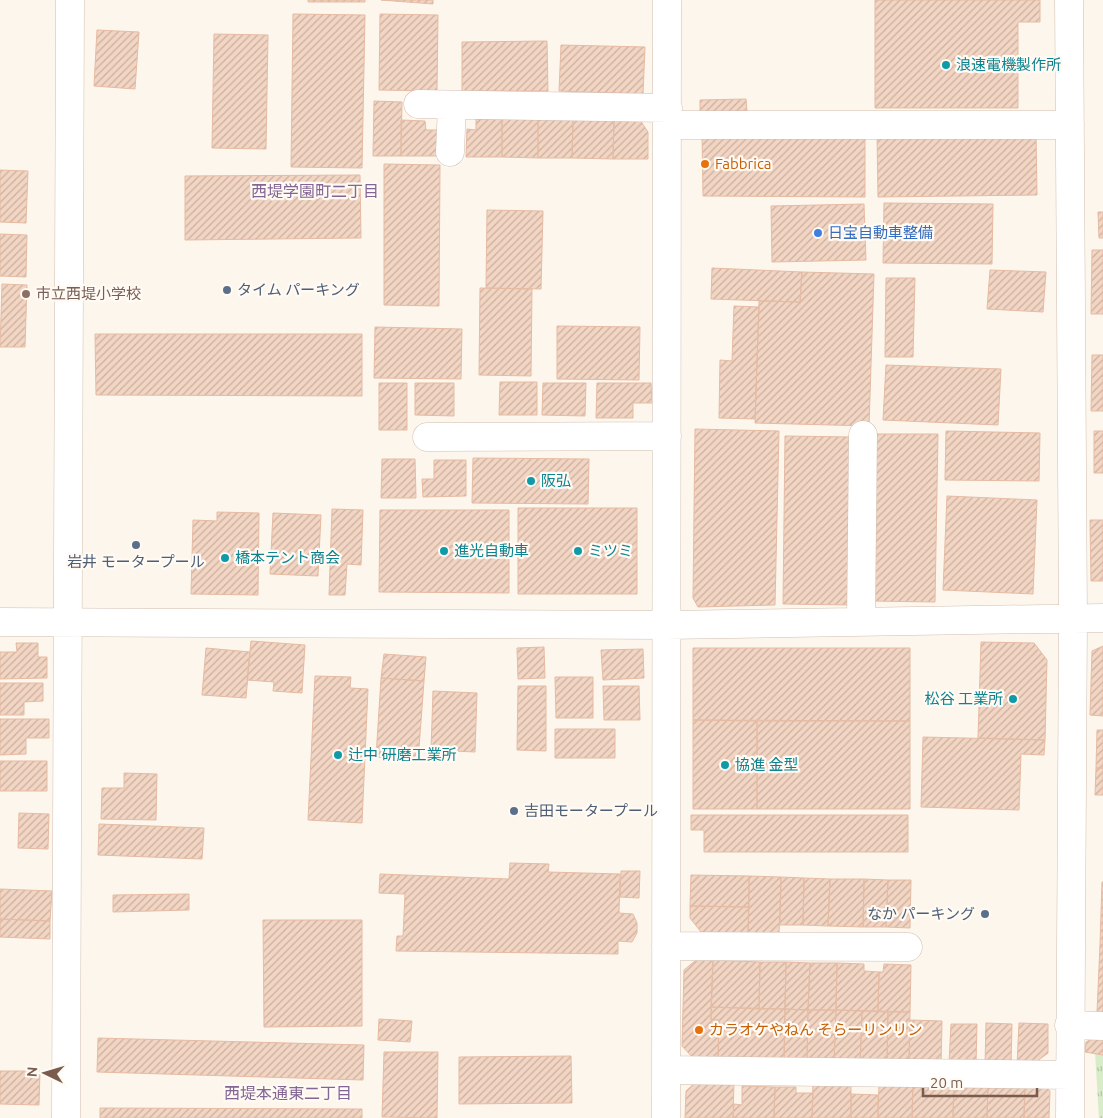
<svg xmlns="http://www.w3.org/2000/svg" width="1103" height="1118" viewBox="0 0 1103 1118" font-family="Ubuntu,'Noto Sans JP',sans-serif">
	<defs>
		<pattern id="park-tufts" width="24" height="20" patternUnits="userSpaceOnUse" patternTransform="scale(1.25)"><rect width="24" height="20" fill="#d8ecc9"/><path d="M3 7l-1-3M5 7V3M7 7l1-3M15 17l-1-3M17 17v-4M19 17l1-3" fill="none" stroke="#b4c2a5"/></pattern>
		<pattern id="building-hatch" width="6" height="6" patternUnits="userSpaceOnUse" patternTransform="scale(1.25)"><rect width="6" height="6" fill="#f3d5c3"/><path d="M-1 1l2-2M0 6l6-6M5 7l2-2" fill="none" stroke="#cab0a1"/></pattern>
	</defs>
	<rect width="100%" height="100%" fill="#fdf6ec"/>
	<!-- park -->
	<path fill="url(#park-tufts)" d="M1095 1052H1103V1118H1099Z"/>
	<!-- building -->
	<path fill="url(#building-hatch)" stroke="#e6bba3" d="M308 0H365V2H308Z
		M381 0H433V4Z
		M875 0H1040V22H1018V108H875Z
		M293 14 365 15 362 168 291 167Z
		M380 14 438 15 437 91 379 90Z
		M97 30 139 32 135 89 94 86Z
		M214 34 268 35 266 149 212 148Z
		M547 41 548 91H462V42Z
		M561 45 645 47 643 94 559 91Z
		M746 99 747 111 700 112V100Z
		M374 101 402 102 401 156H373Z
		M476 119H502V157H466L467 129 476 130Z
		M502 119H538V158L502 157Z
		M538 119 573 120 572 158H538Z
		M401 120 425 121 426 130H438L437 156H401Z
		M573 120H614L613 159 572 158Z
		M614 120H640L648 132V159H613Z
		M1036 132 1037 195 878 197 877 134Z
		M702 134H865V197L703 196Z
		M384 164 440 165 439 306 384 305Z
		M0 170 28 171 26 223 0 222Z
		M360 175 361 238 185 240V176Z
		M884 203 993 204 992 264 883 263Z
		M864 204 866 260 772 262 771 206Z
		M487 210 543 211 541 289 486 288Z
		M1098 212H1103V238H1099Z
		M0 234 27 235 26 277 0 276Z
		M1092 250H1103V314H1091Z
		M712 268 802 272 800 302 711 299Z
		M990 270 1046 272 1043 312 987 309Z
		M802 272 874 274 869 426 755 423 759 301 800 302Z
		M886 278H915L913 357H885Z
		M2 284 27 285 25 347H0Z
		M480 288 532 289 531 376 479 375Z
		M734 306 759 307 755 419 719 418 720 360 732 361Z
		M557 326 640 327 639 380 557 379Z
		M375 327 462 329 461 379 374 378Z
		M95 334H362V396L96 395Z
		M1092 355H1103V411H1091Z
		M886 365 1001 369 998 425 883 420Z
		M500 382H537V415H499Z
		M379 383H407V430H379Z
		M415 383H454V416L415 415Z
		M543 383H586L585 416 542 415Z
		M597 383H651L652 403H633V418H596Z
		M695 429 779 431 775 605 698 607 693 598Z
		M946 431 1040 433 1039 481 945 480Z
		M1094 431H1103V473H1094Z
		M874 434H938L935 602 871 601Z
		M785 436 852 437 850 605 783 604Z
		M473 458 589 459 588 504 472 503Z
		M382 459H415L416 498H381Z
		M434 460H466V496L423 497 422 479H434Z
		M947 496 1037 500 1033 594 943 590Z
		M518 508H637V594H518Z
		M332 509 363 510 361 565 347 564 345 595H329Z
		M380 510H509V593L379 592Z
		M217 512 259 513 258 595 191 594 193 520 217 521Z
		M273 513 321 515 318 576 270 574Z
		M1090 520H1103V581H1091Z
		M251 641 305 645 302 693 273 691 274 682 247 680Z
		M981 642 1034 643 1047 660 1045 740 978 738Z
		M16 643H38V657H47V678L0 679V652H17Z
		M1103 646V716L1090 715 1092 651Z
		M544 647 545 678 518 679 517 648Z
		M206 648 250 652 246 698 202 695Z
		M693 648H910V721L693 720Z
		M643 649 644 678 603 680 601 650Z
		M384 654 426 657 424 681 381 678Z
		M315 676 351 677 350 688 368 689 362 823 308 820Z
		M555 677H593V718H556Z
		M381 678 424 681 418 761 376 757Z
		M0 683H43V701L24 702V715H0Z
		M518 686H546V751L517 750Z
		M603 686H639L640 720H604Z
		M433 691 477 693 475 752 431 750Z
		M0 719H49V738H26V754L0 755Z
		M693 720 757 721V809H693Z
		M757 721H910V809H757Z
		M555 729H615V758H555Z
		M1097 730H1103V768H1096Z
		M923 737 1045 740 1044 755 1021 754 1019 810 921 807Z
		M0 761H47V791H0Z
		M1096 768H1103V795H1095Z
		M124 773 157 774 156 820 101 819 102 788H124Z
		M19 813 49 814 48 849 18 848Z
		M691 815H908V852H704V830H691Z
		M99 824 204 828 202 859 98 855Z
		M510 863 549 864 548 872 620 874 619 913 633 914 637 923V933L632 942 618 941V954L396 951 397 936H403L405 894 379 893 380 874 509 879Z
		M621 871H640L639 898 620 897Z
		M691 875 749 876V907L690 906Z
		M749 876 781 877 779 934 748 933Z
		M781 877 804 878 803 925H780Z
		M804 878 830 879 828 926 803 925Z
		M830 879H864L863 927 828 926Z
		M864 879 888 880 886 927H863Z
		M888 880H911L910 928 886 927Z
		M1102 882H1103V945H1100Z
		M0 889 52 891 50 921 0 919Z
		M189 894V910L113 912V895Z
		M690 906 749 907 748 933 701 932 690 918Z
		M0 919 50 921V939L0 937Z
		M263 920H362V1026L264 1027Z
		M1100 945H1103V1013L1097 1012Z
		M696 960H713L711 1020H719L718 1060H695L682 1046 684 970Z
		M713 960 760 962 759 1009 711 1007Z
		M760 962H786L785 1009H759Z
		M786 962 810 963 808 1010 785 1009Z
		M810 963H837L836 1010H808Z
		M837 963 864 964V971L879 972 878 1011 836 1010Z
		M884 964 911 965 910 1012 878 1011 879 972H883Z
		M711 1007 785 1009 784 1062 718 1060 719 1020H711Z
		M785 1009 808 1010 807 1062H784Z
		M808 1010H836L834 1063 807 1062Z
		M836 1010 862 1011 860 1064 834 1063Z
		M862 1011 888 1012 887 1064H860Z
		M888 1012H910L909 1065 887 1064Z
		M379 1019 412 1021 410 1042 378 1040Z
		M910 1020 942 1021 941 1065H909Z
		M986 1023 1012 1024 1011 1065H985Z
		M1019 1023 1048 1024V1053L1032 1065H1017Z
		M951 1024H977L976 1064 949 1063Z
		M1097 1036 1103 1037V1055L1085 1052 1086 1042Z
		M98 1038 364 1045 363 1080 97 1072Z
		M384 1052H438L437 1118 382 1117Z
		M571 1056 572 1103 459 1104V1057Z
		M0 1071H40L39 1105 0 1104Z
		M698 1080 734 1081 733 1118H685L686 1091Z
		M813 1081 851 1082V1118H812Z
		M879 1083H913L912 1118H878Z
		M913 1083 954 1084 953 1118H912Z
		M954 1084 988 1085 987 1118H953Z
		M988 1085H1025L1024 1118H987Z
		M1025 1085 1045 1086 1050 1091 1049 1118H1024Z
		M742 1086 775 1087 774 1118H733L734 1104 742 1105Z
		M775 1087H796V1093H813L812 1118H774Z
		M851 1094 878 1095V1118H851Z
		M100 1108 362 1109V1118H100Z"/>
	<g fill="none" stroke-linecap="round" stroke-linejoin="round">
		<!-- minor casing -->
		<g stroke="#d1beb0" stroke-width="29">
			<path id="minor" d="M1069 0 1073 619 1070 1118
				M418 104 668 108
				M668 125H1070
				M450 152 452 105
				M427 437 667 436
				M0 622 666 625 1103 618
				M861 622 863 435
				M666 946 908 947
				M1069 1025 1103 1026
				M666 1070 1070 1075
				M66 1118 70 0
				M666 1118 667 0"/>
		</g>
		<!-- minor -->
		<use href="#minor" stroke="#fff" stroke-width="28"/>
	</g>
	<!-- markers -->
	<g fill="#0f9aa8" stroke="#fffaf3" stroke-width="2">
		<circle cx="946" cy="65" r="5"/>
		<circle cx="531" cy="481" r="5"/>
		<circle cx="444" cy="551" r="5"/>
		<circle cx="578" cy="551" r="5"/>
		<circle cx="225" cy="558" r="5"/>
		<circle cx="1013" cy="699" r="5"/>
		<circle cx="338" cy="755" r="5"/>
		<circle cx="725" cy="765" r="5"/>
	</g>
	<g fill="#e8710a" stroke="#fffaf3" stroke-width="2">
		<circle cx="705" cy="164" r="5"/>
		<circle cx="699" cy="1030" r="5"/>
	</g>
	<circle fill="#3f7fe0" stroke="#fffaf3" stroke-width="2" cx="818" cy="233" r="5"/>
	<g fill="#5c6f8a" stroke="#fffaf3" stroke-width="2">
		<circle cx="227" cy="290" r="5"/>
		<circle cx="136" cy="545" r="5"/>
		<circle cx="514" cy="811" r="5"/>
		<circle cx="985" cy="914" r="5"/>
	</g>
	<circle fill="#8d6e63" stroke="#fffaf3" stroke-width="2" cx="26" cy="294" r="5"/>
	<g text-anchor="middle" stroke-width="4.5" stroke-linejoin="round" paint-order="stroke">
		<!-- culture labels -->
		<g font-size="15" fill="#0d838f" stroke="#fffaf3" text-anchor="start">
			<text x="956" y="70">浪速電機製作所</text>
			<text x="541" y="486">阪弘</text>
			<text x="454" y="556">進光自動車</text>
			<text x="588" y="556">ミツミ</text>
			<text x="235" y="563">橋本テント商会</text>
			<text x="1003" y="704" text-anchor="end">松谷 工業所</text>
			<text x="348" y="760">辻中 研磨工業所</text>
			<text x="735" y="770">協進 金型</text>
		</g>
		<!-- food labels -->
		<g font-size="15" fill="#c56008" stroke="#fffaf3" text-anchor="start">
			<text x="715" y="169">Fabbrica</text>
			<text x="709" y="1035">カラオケやねん そらーリンリン</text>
		</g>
		<!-- shop labels -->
		<g font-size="15" fill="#366cbe" stroke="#fffaf3" text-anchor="start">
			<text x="828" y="238">日宝自動車整備</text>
		</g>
		<!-- service labels -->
		<g font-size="15" fill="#4e5e75" stroke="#fffaf3" text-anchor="start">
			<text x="237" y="295">タイム パーキング</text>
			<text x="136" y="567" text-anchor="middle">岩井 モータープール</text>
			<text x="524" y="816">吉田モータープール</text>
			<text x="975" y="919" text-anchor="end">なか パーキング</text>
		</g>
		<!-- education labels -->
		<g font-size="15" fill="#785e54" stroke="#fffaf3" text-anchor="start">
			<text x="36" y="299">市立西堤小学校</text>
		</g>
		<!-- neighbourhood labels -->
		<g font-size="16" fill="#846695" stroke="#fffaf3">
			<text x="315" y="197">西堤学園町二丁目</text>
			<text x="288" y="1099">西堤本通東二丁目</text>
		</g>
	</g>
	<!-- north arrow -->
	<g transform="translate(45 1073) rotate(275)" stroke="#fffaf3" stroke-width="4" paint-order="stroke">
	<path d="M0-4L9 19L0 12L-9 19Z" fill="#7a5c4d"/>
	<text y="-8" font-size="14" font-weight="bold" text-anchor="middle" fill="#7a5c4d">N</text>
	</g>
	<!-- scale -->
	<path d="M923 1088v8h114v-8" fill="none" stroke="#7a5c4d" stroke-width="2.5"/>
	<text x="930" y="1088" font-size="15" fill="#7a5c4d" stroke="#fffaf3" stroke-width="4" paint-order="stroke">20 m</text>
</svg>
